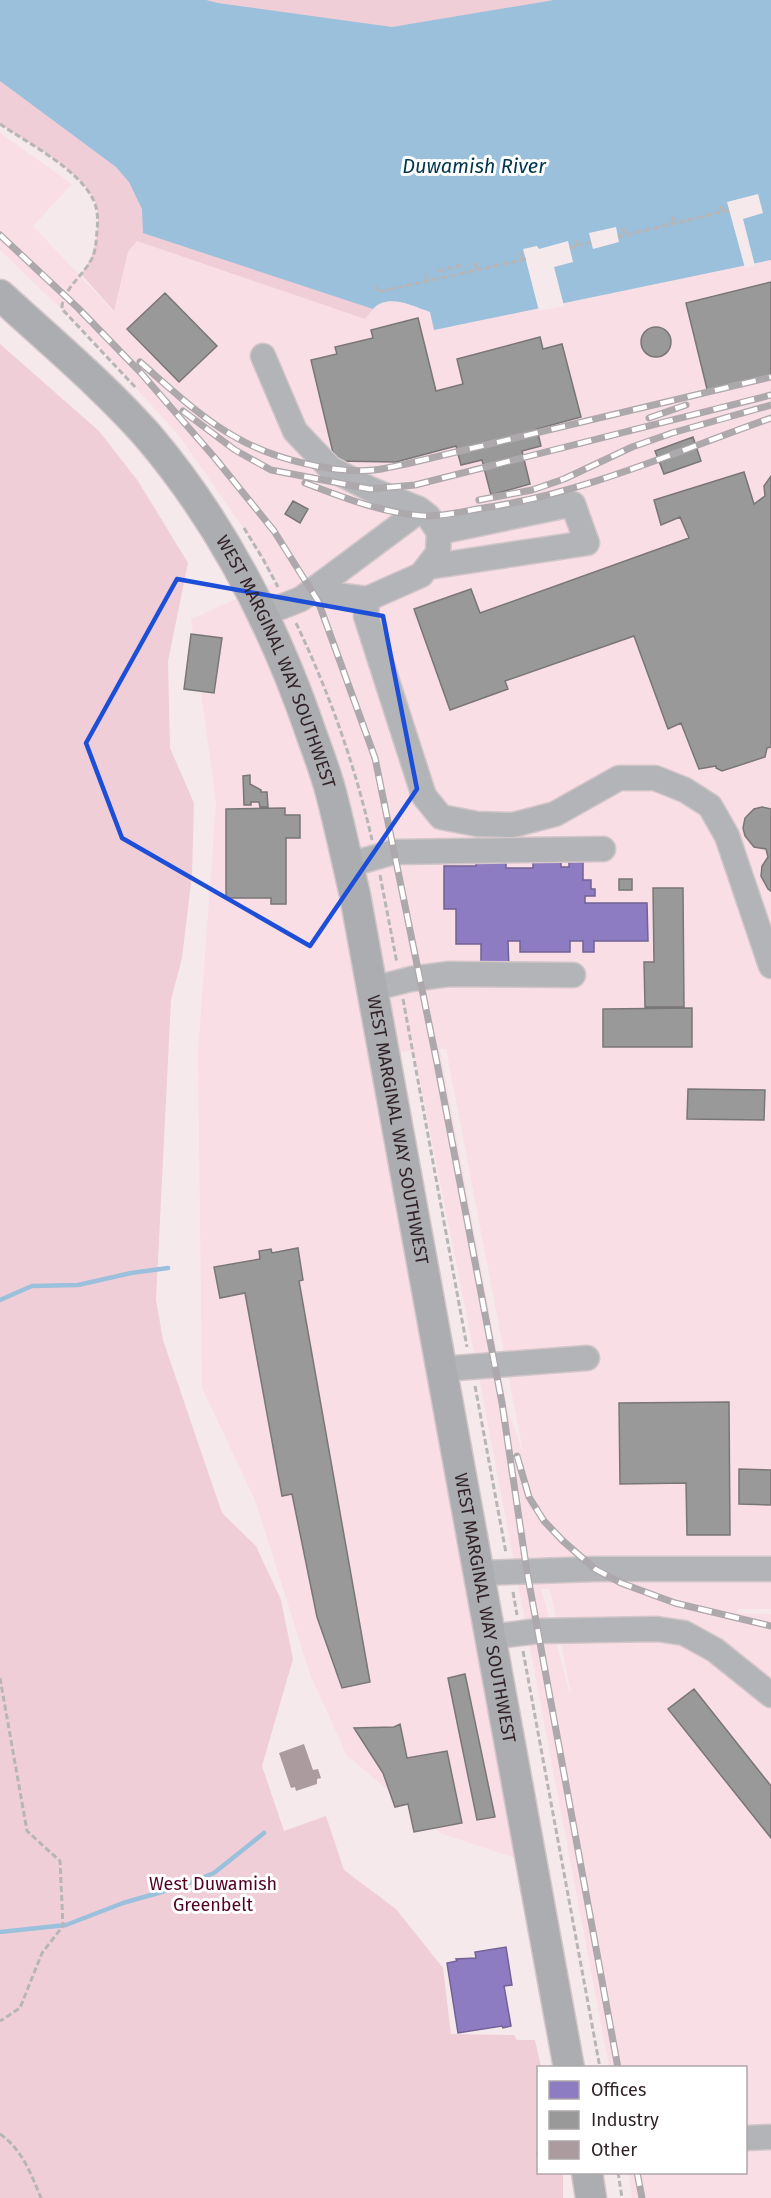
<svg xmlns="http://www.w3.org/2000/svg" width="771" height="2198" viewBox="0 0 771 2198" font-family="'Fira Sans',sans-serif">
	<rect width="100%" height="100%" fill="#f6e9ec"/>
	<!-- built -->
	<path fill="#f9dee5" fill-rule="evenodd" d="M0 133 72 184 33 226 113 311 128 252 143 233 378 304 394 300 431 312 434 329 771 260V1609H738L737 1613 771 1614V2198H632L628 2173 746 2172V2068L609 2067 481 1388 414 1051 375 1054 541 1856 512 1857 440 1833 347 1756 310 1674 255 1500 202 1388 198 1053 216 802 191 619 275 582 244 529 180 437 89 336 0 250ZM440 1049H446L523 1452 508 1411ZM541 1589H550L571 1694H570Z"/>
	<!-- green -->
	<path fill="#f0ced7" d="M0 0 355 284 373 309 365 319 137 241 128 252 114 311 81 274C91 260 96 249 97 232 98 221 99 210 94 200 79 169 28 143 0 124Z
		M76 0H695L386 65Z
		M0 344 99 431 138 481 188 563 168 661 170 748 194 803 192 875 182 958 171 1000 156 1300 163 1340 222 1513 256 1546 281 1600 293 1659 262 1766 284 1831 326 1816 344 1870 396 1909 443 1968 451 2034 514 2035 517 2040H535L541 2067 538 2068V2172L563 2173V2198H0Z"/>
	<!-- water -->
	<path fill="#9ac0dc" d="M0 0H206L218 3 392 27 554 0H771V260L434 330 430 312C412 306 388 293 373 309L143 233 142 209 129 182 116 167 0 81Z"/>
	<!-- pier -->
	<path fill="#f6e9ec" d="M758 194 763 213 743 219 755 266 745 268 727 202Z
		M616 227 619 242 593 249 589 233Z
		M568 241 573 262 554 267 564 306 539 311 523 249 537 246 539 249Z"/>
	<!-- offices -->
	<path fill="#8e7cc3" stroke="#726194" stroke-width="1.5" d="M533 853 561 858V867H569V855H583V880H591V889H595V896H585V903H647L648 941H594V952H583V941H570V952H520V941H508L509 971H481V944H456V909H444V866H476V854H506V868H533Z
		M506 1947 512 1985 504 1986 511 2026 503 2028 502 2026 458 2033 447 1963 457 1961 456 1959 476 1958 475 1952Z"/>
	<!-- industry -->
	<path fill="#999" stroke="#7a7677" stroke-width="1.5" d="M771 282V374L736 383V386L708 393 686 303Z
		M165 293 217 346 179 382 127 329Z
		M418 318 436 391 463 384 457 359 540 337 543 349 562 344 581 417 537 429 541 446 522 451 530 484 491 495 482 460 461 465 456 446 396 462 335 461 311 360 337 354 335 347 373 338 371 330Z
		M641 342a15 15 0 1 1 30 0a15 15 0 1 1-30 0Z
		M693 437 701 461 664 474 655 451Z
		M744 472 754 504 765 496 764 486 771 476V747L767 748 765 757 722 771 716 768V766L699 769 681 723 668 729 634 636 505 681 508 689 450 710 414 609 471 589 480 613 689 538 680 517 661 525 654 500Z
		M293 501 308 509 300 523 285 514Z
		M191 634 222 638 214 693 184 689Z
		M250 775V784L261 790V792H267L268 807H260L259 802H251V805H244L243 776Z
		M762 807 771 809V891L768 889 761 876 762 866 768 857 766 849 754 847 745 836 743 828 745 818 754 809Z
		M285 808V815H300V838H286V904H271V898H226V809Z
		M619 879H632V890H619Z
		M653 888H683L684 1007H645L644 962H654Z
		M692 1008V1047H603V1009Z
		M688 1089 765 1090 764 1120 687 1119Z
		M298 1248 303 1280 299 1281 370 1682 342 1688 317 1617 292 1494 282 1496 245 1293 220 1298 214 1267 260 1259 259 1251 271 1249 272 1253Z
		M729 1402 730 1535H687L686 1483 620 1484 619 1403Z
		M739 1469 771 1470V1505L739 1504Z
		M465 1674 495 1817 477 1820 448 1678Z
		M694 1689 771 1786V1838L668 1709Z
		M400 1724 407 1758 447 1751 462 1823 414 1832 408 1804 395 1807 383 1773 354 1728 394 1727Z"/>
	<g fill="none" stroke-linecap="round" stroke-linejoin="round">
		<!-- stream -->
		<path stroke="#9ac0dc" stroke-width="4.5" d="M0 1300 32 1286 78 1285 131 1273 168 1268
			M0 1932 66 1925 123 1903 179 1887 214 1873 264 1833"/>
	</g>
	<!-- building -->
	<path fill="#ab9a9e" d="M304 1744 313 1770 318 1769 321 1778 317 1779V1784L296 1791 295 1787 291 1788 279 1753Z"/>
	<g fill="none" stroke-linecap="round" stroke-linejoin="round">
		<!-- minor casing -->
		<g stroke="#d2c6c9" stroke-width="27">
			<path id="minor" d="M263 356 295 431 330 468 370 489 419 509 428 516 439 532 438 553 421 575 367 599 366 616 424 796 441 817 477 824 513 825 555 814 619 778H655L685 790 710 806 727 836 771 966
				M428 567 587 543 573 504 439 532
				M312 592 367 599
				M263 614 301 599 415 514 419 509
				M348 865 394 852 603 849
				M372 989 411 979 449 974 573 975
				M442 1369 587 1358
				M479 1573 595 1569H771
				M490 1637 538 1631 657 1629 684 1633 715 1650 771 1695
				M746 2138 771 2137"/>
		</g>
		<!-- major casing -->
		<g stroke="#d2c6c9" stroke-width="33">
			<g id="major">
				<path id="s1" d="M0 295C50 341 103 385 148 436 222 523 274 625 311 733 318 753 326 773 331 793 340 827 347 861 355 895L569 2068"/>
				<path d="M587 2172 591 2198"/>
			</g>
		</g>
		<!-- path -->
		<path stroke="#b7b5b7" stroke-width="3" stroke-dasharray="6 3" stroke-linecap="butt" d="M0 124C29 144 77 168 93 199 98 209 98 220 97 231 96 241 96 253 90 262 82 276 61 292 62 309L136 388
			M721 206 723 212
			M672 216 675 223
			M623 228 625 235
			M618 237 729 210
			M576 240 577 246
			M570 248 591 242
			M520 252 522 260
			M475 263 477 270
			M438 271 463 265
			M426 274 427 281
			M376 285 378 292 526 259
			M244 528 263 559 278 587
			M296 623C329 692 355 765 372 840
			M380 875 397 963
			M403 999 467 1347
			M475 1386 506 1553
			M513 1592 517 1615
			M523 1651 600 2068
			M0 1678 27 1831 60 1861 63 1926 42 1953 20 2008 0 2021
			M0 2134C22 2149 31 2174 41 2198
			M536 2154H538
			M618 2172 622 2198"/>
		<!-- minor -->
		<use href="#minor" stroke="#b2b4b7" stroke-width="24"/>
		<!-- major -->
		<use href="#major" stroke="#abadb0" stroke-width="30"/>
		<!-- rail casing -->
		<g stroke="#ada8ab" stroke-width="7">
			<path id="rail" d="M0 235 78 308 141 373 215 458 274 531 318 601 375 758 437 1063 502 1403 527 1572 618 2068
				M140 362C171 389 202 419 237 438 274 459 333 474 374 470 385 469 395 466 406 464L771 377
				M183 411 235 450 271 470 370 489 415 485 771 395
				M649 418 686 405
				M305 483C345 498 384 514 427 516 443 516 461 512 477 509 579 495 675 452 771 418
				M479 500 532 490 564 479 632 447 672 433 771 405
				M517 1456 529 1497 544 1521 563 1541 595 1569 621 1583 675 1603 771 1626
				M637 2172 642 2198"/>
		</g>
		<!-- rail -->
		<use href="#rail" stroke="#fff" stroke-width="4.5" stroke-dasharray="14" stroke-linecap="butt"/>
	</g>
	<!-- marked area -->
	<path fill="none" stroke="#1d4ed8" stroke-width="4.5" stroke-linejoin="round" d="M177 579 383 616 417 789 310 946 122 838 86 743Z"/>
	<g text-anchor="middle" stroke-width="6" stroke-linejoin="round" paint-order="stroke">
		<!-- street labels -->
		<g font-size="18" fill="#322327" stroke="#fff">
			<text dy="6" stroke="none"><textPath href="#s1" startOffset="466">WEST MARGINAL WAY SOUTHWEST</textPath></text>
			<text dy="6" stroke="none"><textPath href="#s1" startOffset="952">WEST MARGINAL WAY SOUTHWEST</textPath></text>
			<text dy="6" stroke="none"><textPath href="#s1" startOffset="1438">WEST MARGINAL WAY SOUTHWEST</textPath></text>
		</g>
		<!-- park labels -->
		<g font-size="18" fill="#510026" stroke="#fff">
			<text x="213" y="1890">West Duwamish<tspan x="213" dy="21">Greenbelt</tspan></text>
		</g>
		<!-- water labels -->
		<g font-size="20" font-style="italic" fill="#01364f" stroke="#fff">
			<text x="474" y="173">Duwamish River</text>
		</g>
	</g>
	<!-- legend -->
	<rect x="537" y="2066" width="210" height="108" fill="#ffffff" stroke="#ada7a9" stroke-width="1.5"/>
	<rect x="549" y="2081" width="30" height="18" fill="#8e7cc3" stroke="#ada7a9" stroke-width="1.5"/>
	<text x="591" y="2096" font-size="18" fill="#322327">Offices</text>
	<rect x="549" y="2111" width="30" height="18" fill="#999999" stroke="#ada7a9" stroke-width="1.5"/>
	<text x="591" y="2126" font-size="18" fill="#322327">Industry</text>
	<rect x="549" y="2141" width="30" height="18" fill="#ab9a9e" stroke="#ada7a9" stroke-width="1.5"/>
	<text x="591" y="2156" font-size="18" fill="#322327">Other</text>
</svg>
